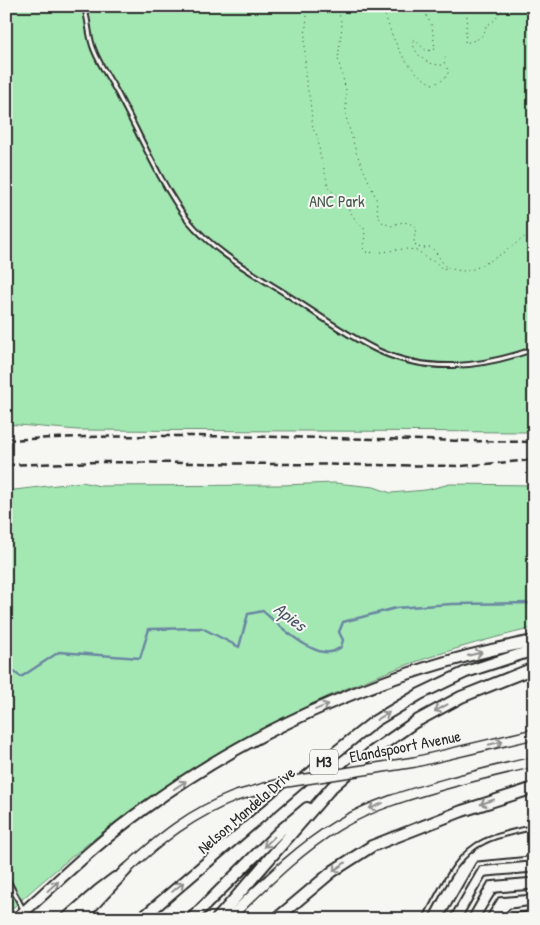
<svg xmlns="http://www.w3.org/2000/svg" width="540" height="925" viewBox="0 0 540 925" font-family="'Patrick Hand',sans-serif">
	<rect width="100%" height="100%" fill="#f6f6f2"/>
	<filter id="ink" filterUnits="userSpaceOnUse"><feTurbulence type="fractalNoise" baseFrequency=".02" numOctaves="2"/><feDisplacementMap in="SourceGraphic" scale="10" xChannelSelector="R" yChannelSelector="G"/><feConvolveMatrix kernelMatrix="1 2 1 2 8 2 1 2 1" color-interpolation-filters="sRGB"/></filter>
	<g filter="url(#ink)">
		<!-- green -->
		<path fill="#a3e8b3" stroke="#678a6f" d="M6 6H534V432L78 430 6 424Z
			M82 482 100 486 282 485 335 483 374 487 391 493 426 490 450 484 534 485V628C326 676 162 770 6 914V491Z"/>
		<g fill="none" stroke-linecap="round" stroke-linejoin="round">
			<!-- stream -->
			<path stroke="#6a86a1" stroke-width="2.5" d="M6 666 21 677 59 652 140 658 149 629 202 628 239 647 248 614 263 611C276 623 311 656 330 652 334 652 338 649 341 647L343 640 339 632 343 622 396 608 451 604 534 603"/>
			<!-- service casing -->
			<g stroke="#2b2b2b" stroke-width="7">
				<path id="service" d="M84 6C89 21 88 36 94 50 101 68 113 83 121 100 141 137 162 186 187 219 214 252 251 272 286 294 316 313 347 336 379 351 430 374 483 367 534 349
					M6 877 23 909
					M425 919C441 891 455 854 485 841 500 834 518 831 534 827
					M446 919 478 864 529 859 534 844
					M464 919 487 879 534 875
					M482 919 497 895 534 892
					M503 919 511 911 534 908"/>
			</g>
			<!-- secondary casing -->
			<g stroke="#2b2b2b" stroke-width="12">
				<path id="secondary" d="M415 762 534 734
					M126 870C162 837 190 814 236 796
					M228 919C263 885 297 850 338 825 376 802 421 791 463 779 487 773 510 767 534 762"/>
			</g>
			<!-- primary casing -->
			<g stroke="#2b2b2b" stroke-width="14">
				<path id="primary" d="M66 919 99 890 115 878
					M276 919 333 871 372 846 462 811 534 788"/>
			</g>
			<!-- trunk casing -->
			<g stroke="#2b2b2b" stroke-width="14">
				<path id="trunk" d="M16 919C58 881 99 841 145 808 259 725 395 667 534 641
					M80 919 126 870
					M141 919 326 760 375 721 420 694 466 672 534 650
					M191 919 281 830 307 808
					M217 919 332 787 372 752 415 722 461 697 534 668"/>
			</g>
			<!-- path -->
			<path stroke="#2b2b2b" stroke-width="1" stroke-dasharray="1 4" stroke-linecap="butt" d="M308 6 305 36V76L310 100 313 129 318 137 320 156 323 165 329 189 343 200 356 221 364 228 365 235 363 248 366 252C384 255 403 245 417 251 421 252 423 256 426 258 433 261 438 263 442 269L447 268C440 261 437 251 430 247L424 248 416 247 414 241 416 227C407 221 402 221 392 226L383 223 378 216 376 198 356 152 346 117V90L338 59 342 26 339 13 341 6
				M382 6C392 37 402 67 432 84 441 82 445 80 449 71L445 65
				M424 6 425 13 432 26 435 49 427 51C421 47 418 41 412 39 414 55 427 66 444 65L445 56
				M466 6 467 15 465 43C476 40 484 39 486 26 493 22 500 17 500 8L496 6
				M501 11 506 6
				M448 268C453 269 459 271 464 271 483 270 518 242 534 230"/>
			<!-- service -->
			<use href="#service" stroke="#f6f6f2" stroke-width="3"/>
			<!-- secondary -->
			<use href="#secondary" stroke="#f6f6f2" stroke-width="9"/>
			<!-- primary -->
			<use href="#primary" stroke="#f6f6f2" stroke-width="10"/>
			<!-- trunk -->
			<use href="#trunk" stroke="#f6f6f2" stroke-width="10"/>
			<!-- rail -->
			<path stroke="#2b2b2b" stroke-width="2.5" stroke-dasharray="8 4" stroke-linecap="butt" d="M6 440C182 431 358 440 534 442
				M6 465 99 462 462 466 534 460"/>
			<!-- secondary-bridge casing -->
			<g stroke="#2b2b2b" stroke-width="12" stroke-linecap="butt">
				<path id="secondary-bridge" d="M236 796 287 782 415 762"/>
			</g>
			<!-- secondary-bridge -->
			<use href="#secondary-bridge" stroke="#f6f6f2" stroke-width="9"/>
		</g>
		<!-- one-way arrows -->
		<defs><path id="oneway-shaft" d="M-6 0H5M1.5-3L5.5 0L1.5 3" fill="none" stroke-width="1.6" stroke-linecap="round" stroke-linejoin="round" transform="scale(1.25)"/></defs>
		<g stroke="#90908e">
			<use href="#oneway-shaft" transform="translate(475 654) rotate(-14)"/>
			<use href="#oneway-shaft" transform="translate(322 707) rotate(-23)"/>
			<use href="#oneway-shaft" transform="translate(441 708) rotate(151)"/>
			<use href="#oneway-shaft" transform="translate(383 716) rotate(-31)"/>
			<use href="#oneway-shaft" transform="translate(496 743) rotate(-14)"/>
			<use href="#oneway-shaft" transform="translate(180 785) rotate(-34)"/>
			<use href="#oneway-shaft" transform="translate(487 802) rotate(161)"/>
			<use href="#oneway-shaft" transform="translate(376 806) rotate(157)"/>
			<use href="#oneway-shaft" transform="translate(269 842) rotate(136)"/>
			<use href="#oneway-shaft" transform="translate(339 867) rotate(144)"/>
			<use href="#oneway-shaft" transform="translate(53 886) rotate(-42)"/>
			<use href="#oneway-shaft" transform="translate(178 887) rotate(-40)"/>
		</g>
	</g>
	<g text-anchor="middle" stroke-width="4" stroke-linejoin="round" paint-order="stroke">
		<!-- shield labels -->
		<rect fill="#f6f6f2" stroke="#686867" stroke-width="1" x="310" y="749.5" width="28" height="25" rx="4"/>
		<g font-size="15" font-weight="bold" fill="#2b2b2b">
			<text x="324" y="767">M3</text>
		</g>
		<!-- park labels -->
		<g font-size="16" fill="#495a4d" stroke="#f6f6f2">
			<text x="337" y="207">ANC Park</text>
		</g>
		<!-- street labels -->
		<g font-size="16" fill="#2b2b2b" stroke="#f6f6f2">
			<text transform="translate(405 746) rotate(-11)" y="6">Elandspoort Avenue</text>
			<text transform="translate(246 810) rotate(-41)" y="6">Nelson Mandela Drive</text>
		</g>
		<!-- water labels -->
		<g font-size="18" font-style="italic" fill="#4a5866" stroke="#f6f6f2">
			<text transform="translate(290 617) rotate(37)" y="6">Apies</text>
		</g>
	</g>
	<!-- margin -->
	<rect width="540" height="925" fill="none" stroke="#f6f6f2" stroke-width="25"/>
	<rect x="12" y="12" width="515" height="900" fill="none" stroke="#2b2b2b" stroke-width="2" filter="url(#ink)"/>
</svg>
